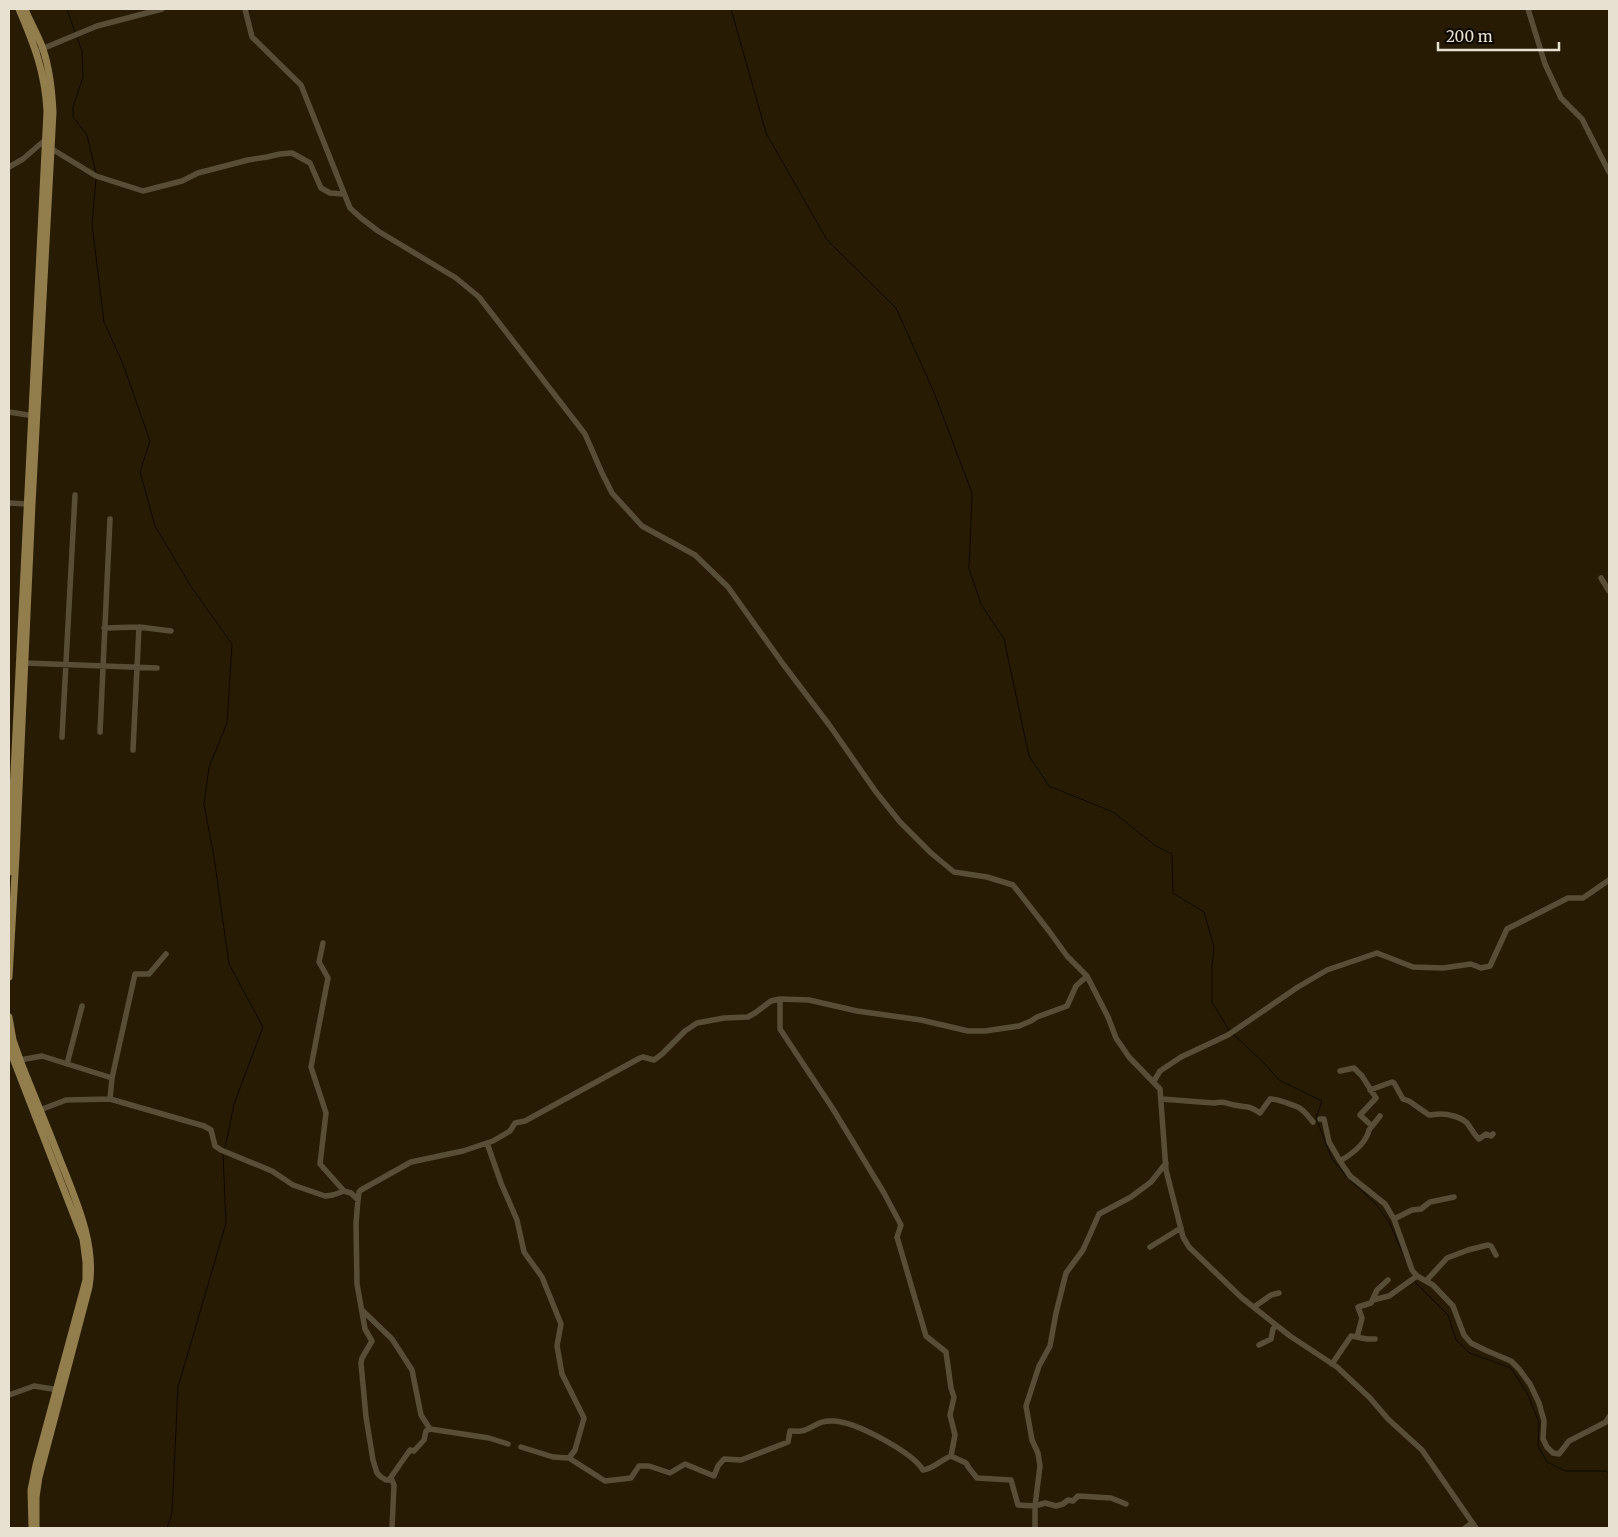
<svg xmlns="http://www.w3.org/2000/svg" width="1618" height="1537" viewBox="0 0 1618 1537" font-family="Merriweather,serif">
	<rect width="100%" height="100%" fill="#271c03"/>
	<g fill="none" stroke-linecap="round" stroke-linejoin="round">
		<!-- stream -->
		<path stroke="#0f0800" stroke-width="1" d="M67 9 75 32
			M731 9 766 133 827 240 896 308 933 390 972 493 969 569 981 604 1004 639 1029 756 1049 786 1113 812 1156 846 1172 854 1173 893 1204 912 1214 947 1212 967V1002L1230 1032
			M77 38 82 51 83 77 73 107V117L87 135 96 173
			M96 179 92 224 104 322 123 364 150 441 140 472 155 526 192 588 232 644 227 723 209 767 204 804 214 857 229 964 263 1027 234 1104 225 1148
			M1233 1034 1264 1063 1279 1080 1322 1101 1316 1118 1332 1159 1347 1177
			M1350 1180 1375 1203 1389 1222 1406 1260
			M1414 1279 1416 1283 1448 1315 1456 1340 1470 1353 1511 1368 1527 1393 1539 1422 1538 1446 1547 1462 1565 1471H1605L1609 1473
			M167 1528 172 1513 178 1387 226 1223 223 1154"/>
		<!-- minor -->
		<path stroke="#584e37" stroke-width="5.5" d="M245 9 252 37 301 85 350 208 361 218 378 231 456 278 479 297 585 434 602 473 612 493 642 526 695 555 728 587 783 664 830 726 876 792 900 822 931 853 954 872 987 877 1013 885 1049 931 1067 956 1087 976 1108 1017 1116 1038 1129 1057 1160 1089 1166 1170 1183 1237 1189 1247 1242 1298 1290 1336 1337 1367 1370 1398 1388 1419 1422 1450 1476 1528
			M1528 9 1545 64 1561 98 1582 119 1609 172
			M37 51 97 26 162 9
			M52 149 96 176 143 191 182 181 198 173 248 160 267 157 280 154 292 153 310 163 321 188 330 193 344 194
			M9 167 23 159 45 140
			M9 412 34 416
			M9 503 27 504
			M1601 578 1609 591
			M104 628 139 627 171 631
			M25 663 157 668
			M100 732 110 519
			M62 737 75 495
			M133 750 139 627
			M323 943 319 962 328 978 311 1067 326 1113 320 1164 344 1191
			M780 999V1029L833 1109 884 1193 901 1225 897 1237 926 1336 946 1352 951 1388 954 1397 950 1415 955 1435 951 1456
			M20 1060 42 1056 112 1078
			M67 1064 82 1006
			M1340 1071 1354 1068 1362 1076 1376 1098 1360 1115 1372 1126
			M1154 1081 1160 1071 1181 1057 1228 1035 1298 987 1327 970 1377 953 1413 967 1443 968 1471 964 1481 968 1490 966 1507 929 1568 898H1583L1609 880
			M1370 1090 1392 1082 1394 1083 1403 1099 1409 1101 1429 1115C1433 1115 1436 1114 1440 1114 1449 1114 1461 1117 1467 1123 1471 1128 1474 1135 1479 1139L1486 1134 1491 1136 1493 1134
			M110 1099 112 1078 135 974H149L166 954
			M1161 1099 1214 1103C1223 1101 1226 1103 1234 1105 1248 1108 1246 1104 1260 1113L1270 1099C1276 1098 1292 1105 1298 1107 1304 1110 1309 1117 1313 1122
			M40 1110 66 1100 110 1099 204 1126 211 1130 215 1146 221 1150 272 1171 293 1185 325 1196 333 1195 344 1191 351 1193 358 1200 356 1223 357 1284 365 1329 372 1341 362 1358 361 1363 366 1417 373 1460 377 1473 381 1477 386 1480H392L394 1485 392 1528
			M1320 1119H1324L1329 1142 1340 1161 1350 1176 1385 1204 1394 1219 1412 1270 1417 1276 1433 1285 1453 1306 1464 1335 1471 1343 1485 1350 1511 1361 1519 1369 1530 1384 1539 1403 1544 1421 1543 1439 1547 1447 1553 1453 1559 1454 1569 1441 1606 1422 1609 1417
			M487 1143 501 1183 517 1220 524 1252 542 1277 561 1324 557 1346 562 1374 584 1418 575 1450 569 1458
			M1340 1161C1352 1154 1366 1144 1369 1130L1380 1116
			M358 1200 359 1192 361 1190 411 1162 463 1151 493 1141 510 1131 515 1123 525 1121 640 1058 643 1057 654 1060 662 1054 685 1031 697 1023 724 1018 748 1017 755 1013 771 1001 780 999 809 1000 857 1011 921 1020 968 1031H985L1019 1026 1031 1021 1037 1017 1067 1006 1076 986 1087 976
			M1394 1219 1412 1210 1421 1209 1430 1202 1454 1197
			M1150 1247 1181 1228
			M1426 1281 1447 1258 1468 1250 1488 1245 1491 1246 1496 1255
			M1373 1300 1389 1296 1417 1276
			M1254 1307 1271 1295 1279 1293
			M363 1311 392 1339 412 1370 421 1415 430 1429 489 1438 508 1444
			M1357 1337 1362 1318 1358 1307 1371 1303 1377 1290 1388 1280
			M1259 1345 1271 1339 1273 1329 1276 1325
			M1332 1364 1351 1336 1367 1339H1375
			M9 1395 34 1386 59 1390
			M521 1447 553 1457 569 1458 605 1481 631 1478 639 1466H649L670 1473 685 1464 714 1476 718 1466 724 1459 741 1460 788 1442 790 1431C794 1431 801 1432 805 1430 816 1426 819 1420 834 1421 856 1422 912 1452 923 1470 934 1469 940 1460 951 1456L966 1463 969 1468 977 1478 1011 1480 1018 1505 1035 1506 1045 1503 1056 1506 1063 1504 1068 1500 1073 1501 1078 1496 1111 1498 1126 1504
			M389 1480 410 1450 414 1451 424 1440 426 1431 430 1429
			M1035 1528V1506L1040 1466 1038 1453 1032 1440 1026 1406 1039 1366 1050 1346 1056 1313 1066 1273 1083 1250 1099 1214 1131 1197 1151 1182 1166 1163
			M1465 1528 1472 1523"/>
		<!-- major -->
		<path stroke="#927d4d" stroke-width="7" d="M9 872 47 111C45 72 34 44 19 9
			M9 977 16 856 32 504 53 112C52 90 50 70 43 49 38 35 30 22 25 9
			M9 1017 13 1040 20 1060C32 1091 45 1121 57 1152 73 1194 97 1242 89 1287L39 1477 36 1497V1528
			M9 1044 11 1053 83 1239 86 1262V1280L36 1465 31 1490 32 1527"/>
	</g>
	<!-- border -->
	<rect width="1618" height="1537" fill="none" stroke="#e8e1d1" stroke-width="20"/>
	<!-- scale -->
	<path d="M1438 42v8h121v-8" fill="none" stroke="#e8e1d1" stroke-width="2.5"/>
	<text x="1446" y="42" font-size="15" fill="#e8e1d1" stroke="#0c0801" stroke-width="4" paint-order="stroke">200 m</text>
</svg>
